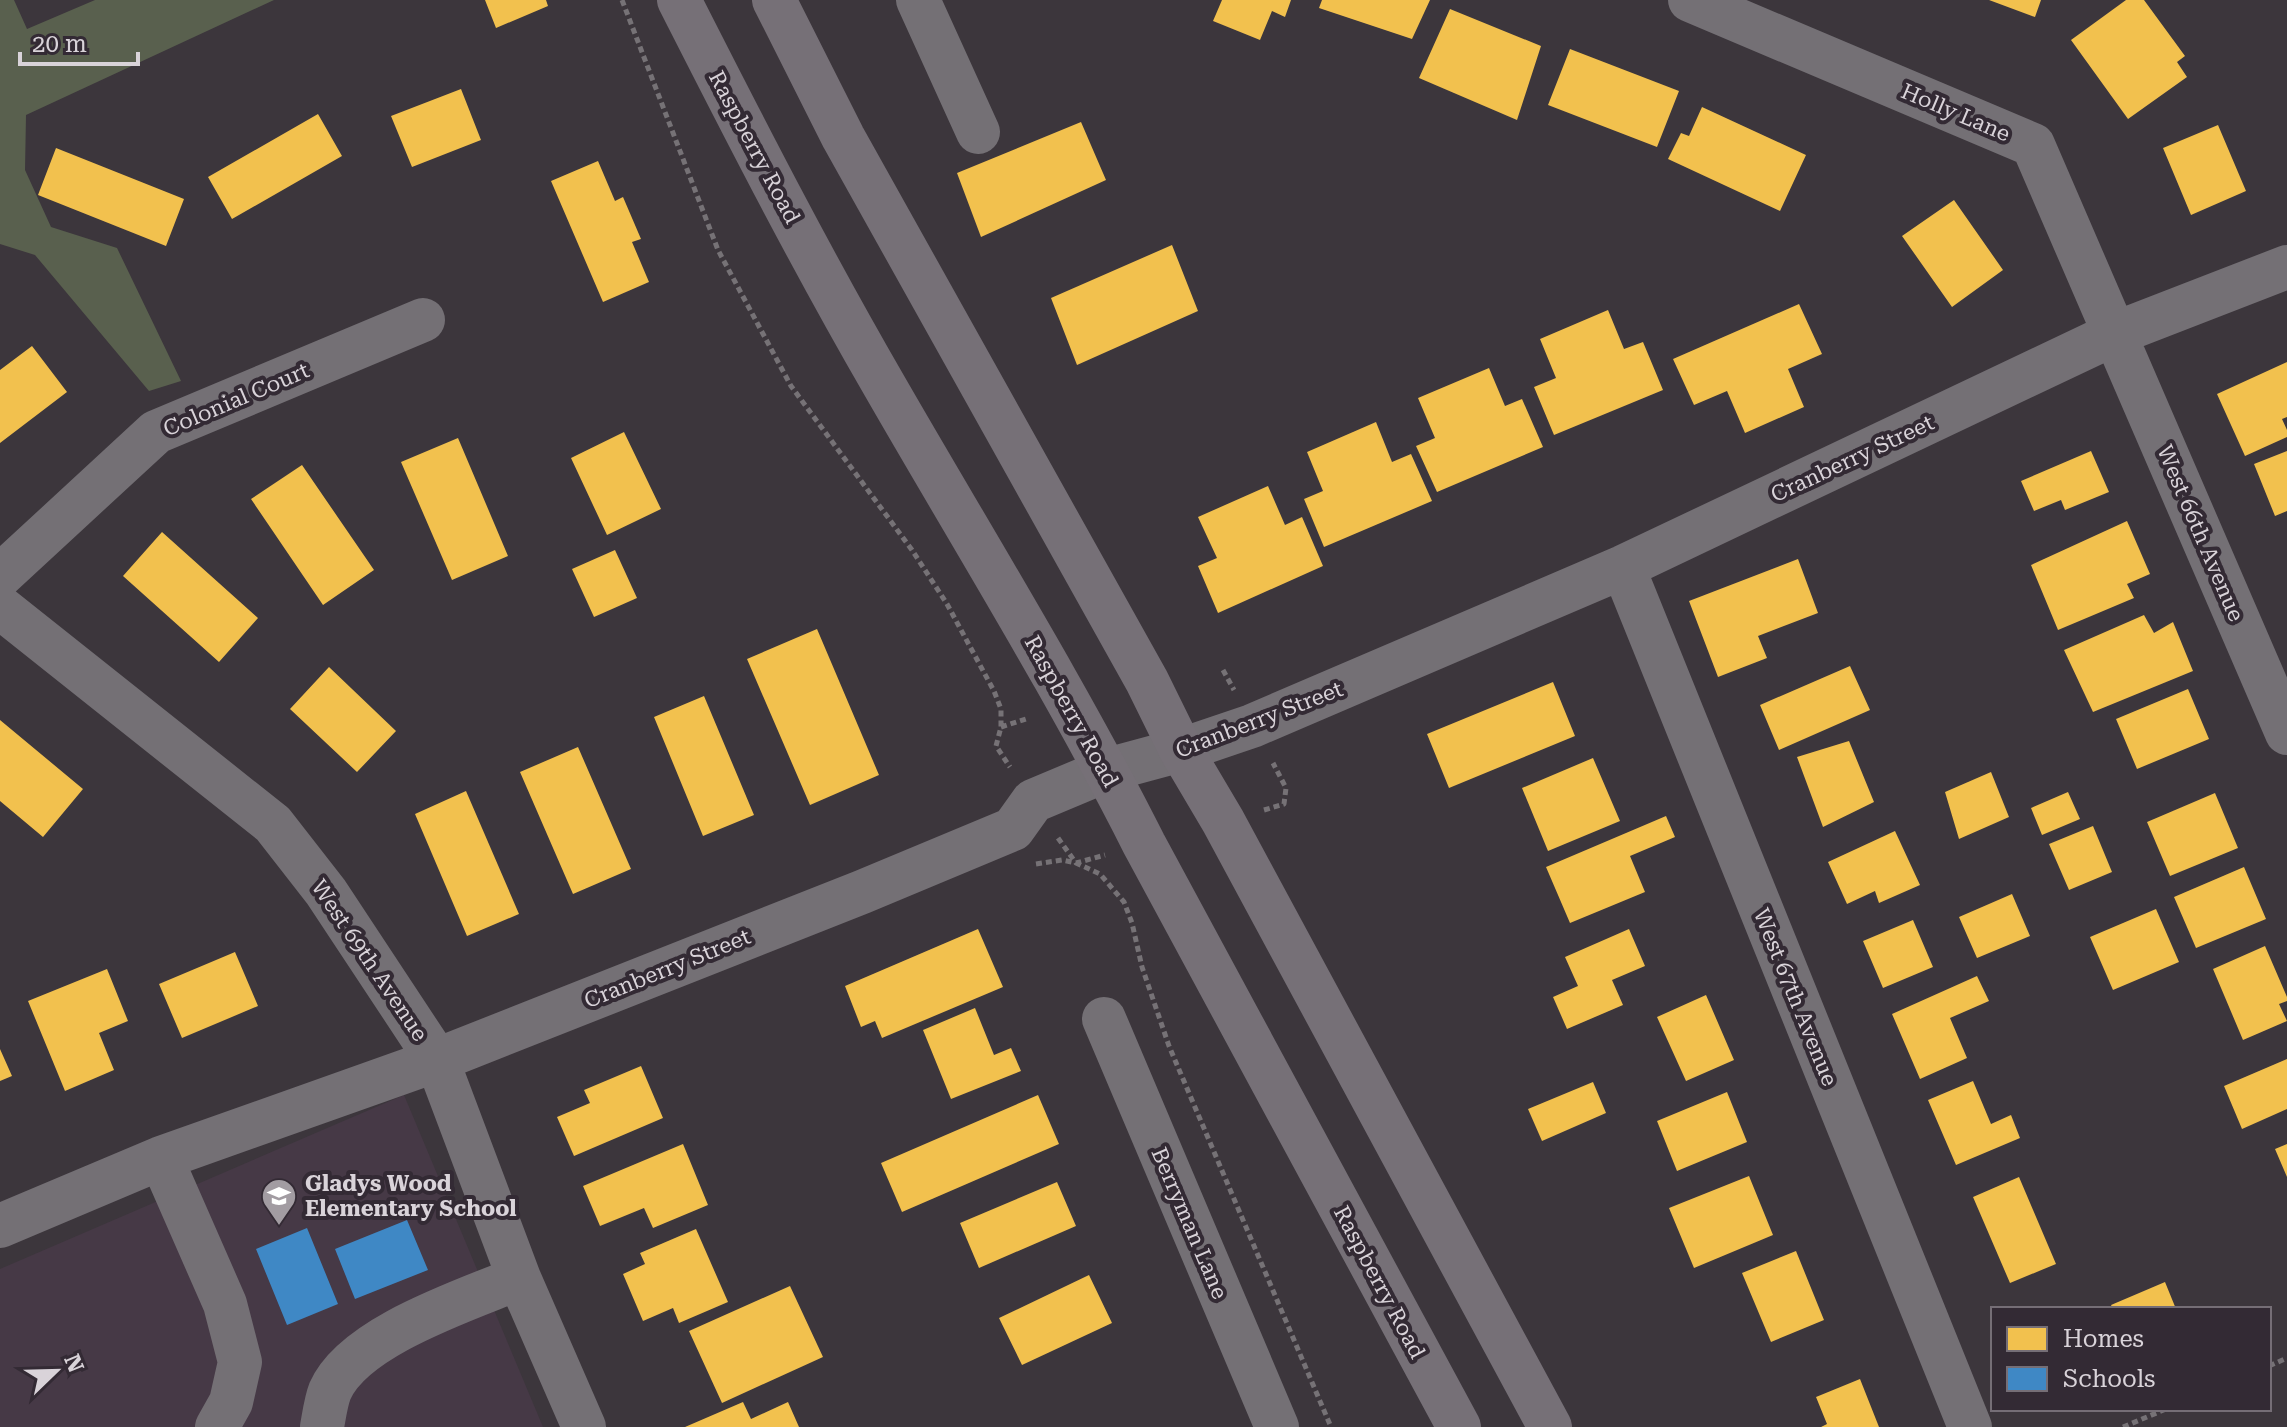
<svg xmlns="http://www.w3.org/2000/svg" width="2287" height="1427" viewBox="0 0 2287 1427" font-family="'Roboto Serif',serif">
	<rect width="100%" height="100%" fill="#3c363c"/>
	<!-- built -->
	<path fill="#463946" d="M404 1095 543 1427H0V1269Z"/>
	<!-- green -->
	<path fill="#59604e" d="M0 0H14L27 29 95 0H274L26 115 25 170 51 227 117 248 181 381 149 391 35 255 0 244Z"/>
	<!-- homes -->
	<path fill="#f2c14e" d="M485 0H546L548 6 496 28Z
		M1222 0H1291L1285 17 1272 11 1260 40 1213 21Z
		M1322 0H1430L1412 39 1319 8Z
		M1989 0H2041L2035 17Z
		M2126 0H2144L2185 56 2177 62 2187 77 2128 119 2071 40Z
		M1450 9 1541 46 1517 120 1419 78Z
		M1570 49 1679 91 1657 147 1548 105Z
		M461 89 481 140 412 167 391 116Z
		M1702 107 1806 155 1780 211 1668 159 1681 133 1689 136Z
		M318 114 342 156 232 219 208 177Z
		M1081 122 1106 180 981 237 957 173Z
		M2218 125 2246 191 2191 215 2163 148Z
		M56 148 184 199 166 246 38 195Z
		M598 161 615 201 623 197 641 239 632 242 649 282 603 302 551 181Z
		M1954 200 2003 270 1952 307 1902 236Z
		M1172 245 1198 311 1077 365 1051 298Z
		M1799 304 1822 354 1788 369 1804 407 1745 433 1727 391 1694 405 1673 359Z
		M1608 310 1624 349 1643 342 1663 390 1554 435 1534 387 1556 378 1540 339Z
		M32 346 67 392 0 443V370Z
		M2287 362V417L2282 419 2287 430V437L2245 456 2217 394Z
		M1489 368 1505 406 1522 399 1543 447 1437 492 1416 446 1435 438 1418 398Z
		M1376 422 1392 462 1411 454 1432 501 1324 547 1304 499 1323 491 1307 452Z
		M624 432 661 509 607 535 571 458Z
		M458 438 508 556 452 580 401 462Z
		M2091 451 2109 492 2065 510 2061 500 2034 511 2021 481Z
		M2287 451V511L2275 516 2254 464Z
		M302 465 374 570 323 605 251 499Z
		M1268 486 1285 525 1302 517 1323 566 1218 613 1198 566 1217 558 1198 517Z
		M2127 521 2150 574 2127 584 2134 598 2058 630 2031 565Z
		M162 532 258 618 219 662 123 576Z
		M615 550 637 598 594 617 572 569Z
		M1798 559 1818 613 1758 636 1767 658 1718 677 1689 601Z
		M2144 615 2154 633 2173 622 2193 671 2093 712 2064 650Z
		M817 629 879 775 810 805 747 659Z
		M1850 666 1870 710 1779 750 1760 705Z
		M329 667 396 731 357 772 290 709Z
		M1553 682 1575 736 1449 788 1427 734Z
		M2188 689 2209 739 2137 769 2116 719Z
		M704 696 754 815 703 836 654 717Z
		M0 720 83 789 43 837 0 801Z
		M1849 741 1874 802 1823 827 1797 757Z
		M578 747 631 869 573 894 520 772Z
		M1593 758 1620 821 1548 851 1522 788Z
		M1991 772 2009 817 1959 839 1945 792Z
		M466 791 519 914 467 936 415 814Z
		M2068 792 2080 819 2042 835 2031 808Z
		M2215 793 2238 848 2170 876 2147 822Z
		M1666 816 1675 837 1630 856 1645 892 1570 923 1546 867Z
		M2093 826 2112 872 2069 890 2049 844Z
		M1895 831 1920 885 1879 903 1875 891 1847 904 1828 862Z
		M2244 867 2266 919 2196 948 2174 897Z
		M2012 894 2030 936 1977 958 1959 917Z
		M2156 909 2179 962 2113 990 2090 937Z
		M1913 920 1933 967 1883 988 1863 941Z
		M978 929 1003 987 882 1038 875 1021 861 1027 845 986Z
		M1629 929 1645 966 1612 980 1623 1005 1567 1029 1553 997 1578 986 1565 957Z
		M2265 946 2287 997V1001L2279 1004 2287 1021 2243 1040 2213 969Z
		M235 952 258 1006 182 1038 159 984Z
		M107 969 128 1021 99 1033 114 1070 65 1091 28 1001Z
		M1977 976 1989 1001 1950 1018 1967 1058 1920 1079 1892 1014Z
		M1706 995 1734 1060 1686 1081 1657 1017Z
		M975 1008 994 1055 1011 1048 1021 1071 951 1099 923 1030Z
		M0 1049 12 1076 0 1081Z
		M2287 1059V1109L2242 1129 2224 1086Z
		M641 1066 663 1118 574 1156 557 1117 590 1103 584 1090Z
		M1973 1081 1991 1124 2011 1115 2020 1138 1956 1165 1928 1100Z
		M1593 1082 1606 1113 1542 1141 1528 1109Z
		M1727 1092 1747 1142 1677 1171 1657 1121Z
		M1038 1095 1059 1144 902 1212 881 1163Z
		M683 1144 708 1205 653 1228 644 1208 600 1226 583 1186Z
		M2287 1144V1177L2275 1149Z
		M1749 1176 1773 1235 1694 1268 1669 1208Z
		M2019 1177 2056 1264 2010 1283 1973 1197Z
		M1057 1182 1076 1226 979 1268 960 1223Z
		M696 1229 728 1302 679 1323 673 1308 643 1321 623 1274 645 1264 640 1253Z
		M1796 1251 1824 1320 1771 1342 1742 1273Z
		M1089 1275 1112 1323 1022 1365 999 1318Z
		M2165 1282 2176 1309H2113L2111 1305Z
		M790 1286 823 1357 722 1403 689 1331Z
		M1860 1379 1879 1427H1821L1827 1424 1816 1397Z
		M743 1402 751 1419 788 1402 799 1427H685Z"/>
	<!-- schools -->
	<path fill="#3f88c5" d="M407 1220 428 1270 355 1299 335 1249Z
		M307 1228 338 1304 287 1325 256 1249Z"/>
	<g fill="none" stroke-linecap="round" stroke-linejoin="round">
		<!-- path -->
		<path stroke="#767276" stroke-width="5" stroke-dasharray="6 4" stroke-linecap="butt" d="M622 0 718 250 791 386 912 550 947 604 994 691 1001 709V727L996 746 1010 767
			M1223 670 1234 690
			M1001 727 1029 718
			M1264 810 1284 804 1286 788 1273 763
			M1058 838 1076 863 1100 874 1124 902 1132 923 1142 967 1169 1046 1331 1427
			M1036 864 1062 860 1076 863 1105 855
			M2269 1366 2287 1358
			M2123 1427 2166 1409"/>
		<!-- minor -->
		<path stroke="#747075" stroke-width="44" d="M918 0 978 132
			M1690 0 2033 145 2287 733
			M1623 567 1970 1427
			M0 576 156 432 423 320
			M0 607 273 824 326 892 437 1060 519 1278 584 1427
			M1104 1019 1277 1427
			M161 1158 225 1304 240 1362 231 1402 217 1427
			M0 1226 161 1158 437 1060 862 892 1013 829 1033 801 1107 770 1181 750 1252 726 1623 567 2114 334 2287 267
			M322 1427C324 1416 326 1401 330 1391 354 1336 466 1300 519 1278"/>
		<!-- major -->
		<path stroke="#767077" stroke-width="44" d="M679 0C745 130 811 259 884 385 972 538 1065 687 1144 844L1459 1427
			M774 0 843 137 1147 681 1181 750 1223 821 1550 1427"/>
	</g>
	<!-- icons -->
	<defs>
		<g id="school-pin" transform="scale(1.8)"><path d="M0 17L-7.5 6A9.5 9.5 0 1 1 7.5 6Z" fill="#a29ca2" stroke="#332a34"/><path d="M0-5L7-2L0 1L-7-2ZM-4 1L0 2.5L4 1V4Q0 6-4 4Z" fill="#fff"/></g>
	</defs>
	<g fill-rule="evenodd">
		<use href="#school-pin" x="279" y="1196"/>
	</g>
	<g text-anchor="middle" stroke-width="8" stroke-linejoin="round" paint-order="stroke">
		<!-- street labels -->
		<g font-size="22" fill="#d9d3d9" stroke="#332a34">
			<text transform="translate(1956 112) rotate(23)" y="8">Holly Lane</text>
			<text transform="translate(755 147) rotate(62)" y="8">Raspberry Road</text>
			<text transform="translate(236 399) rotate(-23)" y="8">Colonial Court</text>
			<text transform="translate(1852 458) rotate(-25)" y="8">Cranberry Street</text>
			<text transform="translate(2201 533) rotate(67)" y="8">West 66th Avenue</text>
			<text transform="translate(1072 711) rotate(61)" y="8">Raspberry Road</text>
			<text transform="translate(1259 719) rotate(-21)" y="8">Cranberry Street</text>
			<text transform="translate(370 960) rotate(56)" y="8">West 69th Avenue</text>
			<text transform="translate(667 968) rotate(-22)" y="8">Cranberry Street</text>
			<text transform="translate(1796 997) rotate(68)" y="8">West 67th Avenue</text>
			<text transform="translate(1190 1223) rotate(67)" y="8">Berryman Lane</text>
			<text transform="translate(1380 1282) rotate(62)" y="8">Raspberry Road</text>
		</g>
		<!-- poi labels -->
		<g font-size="22" font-weight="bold" fill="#d9d3d9" stroke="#332a34" text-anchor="start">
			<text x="305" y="1191">Gladys Wood<tspan x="305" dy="25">Elementary School</tspan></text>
		</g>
	</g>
	<!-- legend -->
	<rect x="1991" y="1307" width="280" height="104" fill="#332a34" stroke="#756e76" stroke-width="2"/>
	<rect x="2007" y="1327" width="40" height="24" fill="#f2c14e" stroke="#756e76" stroke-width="2"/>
	<text x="2063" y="1347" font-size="24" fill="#d9d3d9">Homes</text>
	<rect x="2007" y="1367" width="40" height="24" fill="#3f88c5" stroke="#756e76" stroke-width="2"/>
	<text x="2063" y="1387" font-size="24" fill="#d9d3d9">Schools</text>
	<!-- north arrow -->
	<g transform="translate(56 1371) rotate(67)" stroke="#332a34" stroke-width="6" paint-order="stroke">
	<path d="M0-6L14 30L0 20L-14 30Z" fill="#d9d3d9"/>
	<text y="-12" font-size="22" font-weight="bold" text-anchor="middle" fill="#d9d3d9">N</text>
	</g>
	<!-- scale -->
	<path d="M20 52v12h118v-12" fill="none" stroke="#d9d3d9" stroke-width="4"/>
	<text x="32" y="52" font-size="24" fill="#d9d3d9" stroke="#332a34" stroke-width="6" paint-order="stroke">20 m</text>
</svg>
